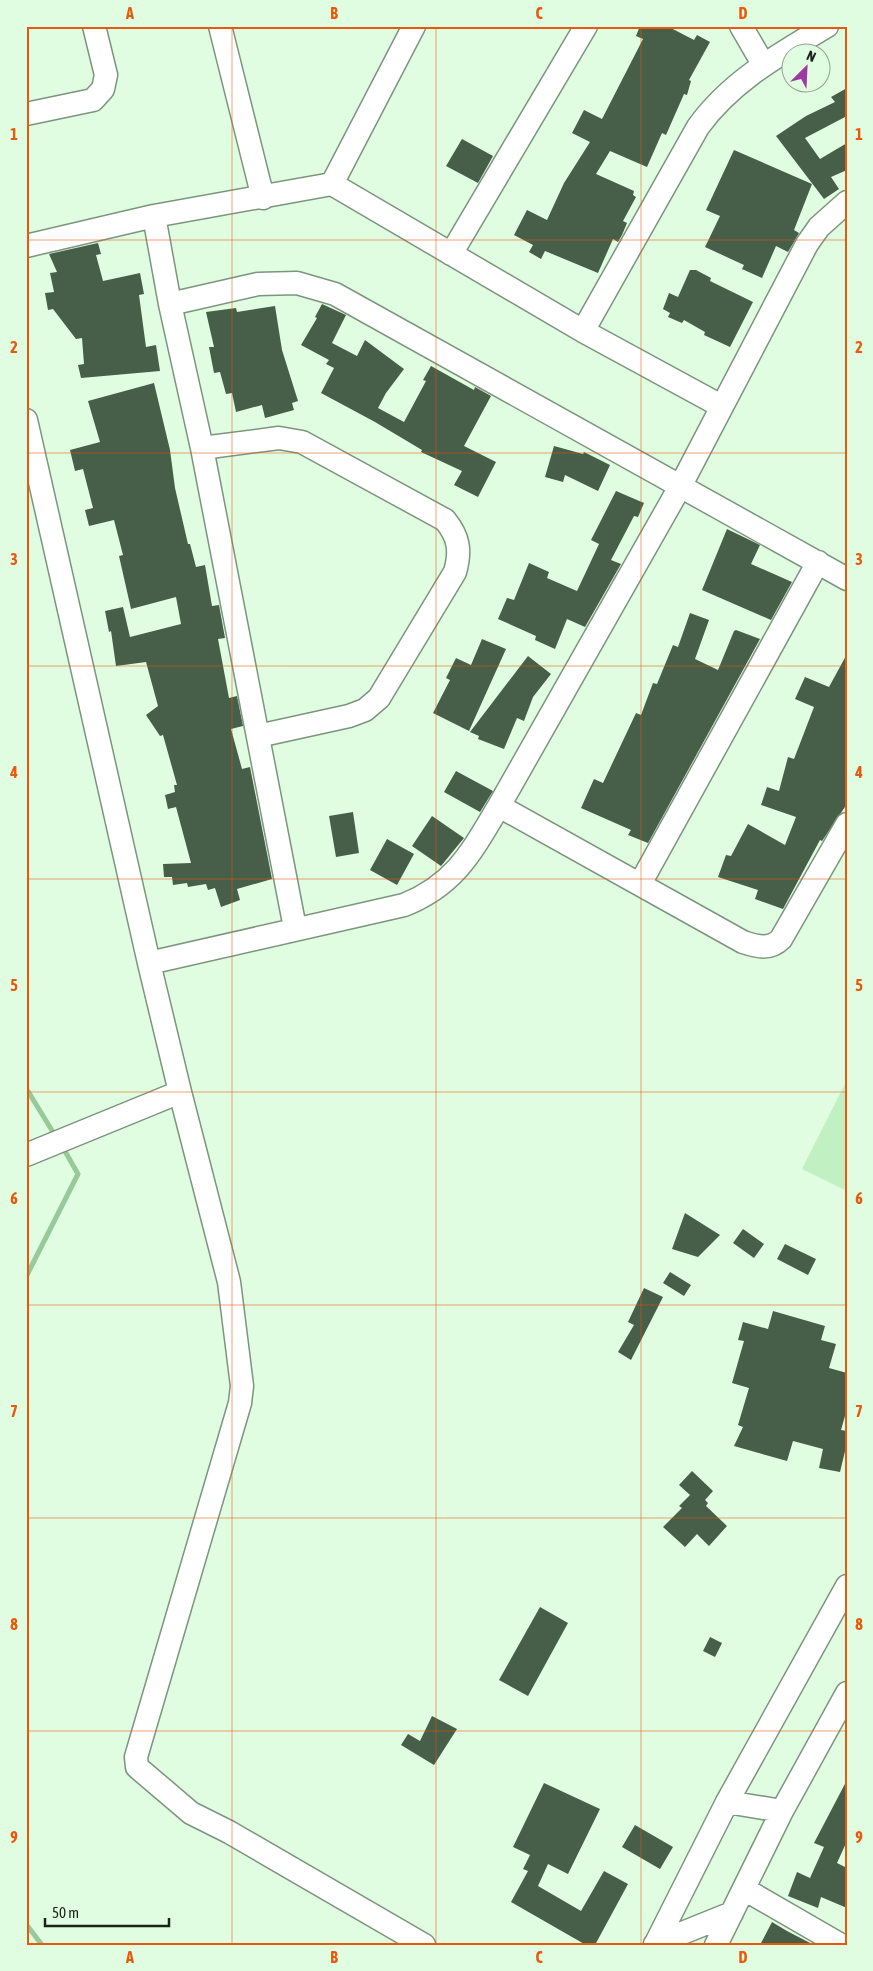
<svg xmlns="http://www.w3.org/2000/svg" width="873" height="1971" viewBox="0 0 873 1971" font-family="'Asap Condensed',sans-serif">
	<rect width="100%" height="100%" fill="#e0fce1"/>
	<!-- green -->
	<path fill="#c1f0c3" d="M847 1080V1191L802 1169Z"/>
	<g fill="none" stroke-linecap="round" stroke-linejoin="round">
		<!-- stream -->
		<path stroke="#98c99a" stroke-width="5" d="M26 1088 56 1137
			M26 1277 78 1174 62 1146
			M26 1924 42 1945"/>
	</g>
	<!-- building -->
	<path fill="#475e48" d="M640 26H667L694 40 697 35 710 42 689 80 691 81 687 95 684 94 666 135 662 133 647 167 610 151 596 174 634 191 633 195 636 197 623 221 627 223 622 235 618 242 613 239 598 273 545 251 541 259 529 252 533 245 514 235 527 210 547 220 564 183 590 142 572 133 584 110 602 119 643 39 636 36Z
		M847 88V121L845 117 805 138 820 159 847 143V170L831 177 839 189 824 199 776 136 806 116 835 102 831 97Z
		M462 139 493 156 478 183 446 166Z
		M734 150 812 184 794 230 799 233 788 252 776 246 762 278 742 269 744 265 705 247 720 216 706 210Z
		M98 243 101 254 96 255 103 281 140 273 144 294 139 295 146 347 156 345 160 371 81 378 78 365 84 364 82 338 76 339 53 309 48 310 45 293 54 292 50 273 57 272 49 254Z
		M690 270H696L711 278 710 281 753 302 730 347 704 335 705 332 684 320 682 323 668 317 670 313 663 309 669 293 678 297Z
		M322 304 346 315 332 343 357 356 365 340 404 369 386 393 378 408 404 422 426 381 423 380 431 366 474 390 475 387 491 396 464 446 496 462 478 497 454 485 462 471 421 452 422 450 375 422 321 393 334 368 326 364 329 360 301 345 317 318 315 317Z
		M275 306 282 350 298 401 292 403 294 410 265 418 262 405 236 412 232 393 226 394 220 372 214 373 209 347H214L206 312 236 308 237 312Z
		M154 383 170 450 175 488 188 544H190L196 567 205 565 212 606 219 605 225 638 218 639 229 698 237 696 243 726 231 729 242 769 250 767 272 879 237 889 240 900 221 907 215 888 208 890 206 884 188 887 187 883 173 885 172 877H164L163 864 191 863 176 807 168 809 165 795 175 792 174 785H177L163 735 160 736 146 715 158 706 146 662 116 666 111 631 109 632 105 611 123 607 130 637 181 624 176 597 131 609 119 556 123 555 114 520 89 526 85 510 93 508 83 469 75 471 70 450 100 442 88 401Z
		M554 446 583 454 584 452 610 465 598 491 565 475 563 482 545 477Z
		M616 491 644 503 638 517 634 516 611 560 621 564 585 627 567 619 555 649 535 640 536 636 498 619 507 598 514 600 529 563 549 572 547 578 577 591 599 544 591 540Z
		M727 529 760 545 751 564 792 582 771 620 702 590Z
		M690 613 709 620 695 659 718 670 734 631 736 630 760 639 648 843 628 835 631 830 581 808 594 779 603 783 636 713 641 715 653 683 657 684 673 645 678 647Z
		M482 639 506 649 469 731 433 713 450 680 446 678 456 658 471 665Z
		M847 654V804L822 841 820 840 783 909 755 899 758 890 718 877 726 855 731 856 748 824 785 845 796 817 761 805 767 787 779 791 788 757 794 759 814 707 795 699 805 677 829 687Z
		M528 656 551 674 533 697 524 721 517 718 504 749 478 739 479 736 470 732Z
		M456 771 493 791 480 812 444 792Z
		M353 812 359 853 336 857 329 816Z
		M432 816 464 838 441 866 412 846Z
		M387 839 414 854 397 885 370 870Z
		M685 1213 720 1235 698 1257 672 1249Z
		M743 1229 764 1244 754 1258 733 1243Z
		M785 1244 816 1259 808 1275 777 1259Z
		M670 1272 691 1285 684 1296 663 1283Z
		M644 1288 663 1297 631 1360 618 1352 634 1325 628 1322Z
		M773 1311 825 1326 821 1340 836 1344 829 1368 847 1373V1409L841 1430 847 1431V1443L840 1472 819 1468 823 1449 793 1441 787 1461 734 1446 743 1427 738 1425 749 1388 732 1383 744 1341 738 1340 743 1322 768 1329Z
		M692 1471 713 1491 705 1500 708 1503 706 1506 727 1526 709 1546 697 1534 685 1547 663 1527 682 1508 679 1506 690 1495 679 1485Z
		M540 1607 568 1623 528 1696 499 1680Z
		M710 1637 722 1643 715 1657 703 1651Z
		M432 1716 457 1729 434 1765 401 1745 408 1734 420 1741Z
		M847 1780V1841L837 1863 847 1868V1908L821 1897 818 1908 788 1896 797 1872 810 1878 824 1847 814 1843Z
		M544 1783 600 1809 568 1874 548 1864 538 1886 581 1911 604 1871 628 1884 595 1945H586L511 1902 528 1871 523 1869 530 1855 513 1847Z
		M635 1825 673 1847 660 1869 622 1847Z
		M772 1922 787 1931 814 1945H760Z"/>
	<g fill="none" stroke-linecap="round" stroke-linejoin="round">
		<!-- minor casing -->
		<g stroke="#7c957d" stroke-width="25">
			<path id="minor" d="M220 26 263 198
				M741 26 763 64
				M26 114 93 100 103 89 106 75 94 26
				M332 184 414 26
				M154 216 332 184 583 331 721 406
				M26 246 154 216 170 304 202 448 295 928
				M451 254 586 26
				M170 304 258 284 297 283 335 294 847 579
				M583 331 698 127C731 81 780 54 827 26
				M26 420 149 963 180 1092 229 1282 242 1386 240 1403 136 1757 137 1767 191 1813 229 1832 424 1945
				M202 448 279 438 302 442 445 520C459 537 461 551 455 572L379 698 365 710 349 716 258 736
				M499 806 743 942C758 947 770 950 781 939L847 824
				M640 884 818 562
				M149 963 404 905C456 884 472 851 499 806L681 485 807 244 819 227 847 202
				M26 1155 180 1092
				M727 1802 782 1811
				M744 1889 841 1945
				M655 1944 732 1913
				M655 1945 727 1802 847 1586
				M716 1945 782 1811 847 1693"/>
		</g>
		<!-- minor -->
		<use href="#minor" stroke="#fff" stroke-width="22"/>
	</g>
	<!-- grid -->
	<path fill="none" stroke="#e8590c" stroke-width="1" stroke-opacity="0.55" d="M232 26V1945M436 26V1945M641 26V1945M26 240H847M26 453H847M26 666H847M26 879H847M26 1092H847M26 1305H847M26 1518H847M26 1731H847"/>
	<!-- border -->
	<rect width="873" height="1971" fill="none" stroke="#e0fce1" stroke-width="55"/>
	<!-- north arrow -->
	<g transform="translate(806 68) rotate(24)"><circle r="24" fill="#e0fce1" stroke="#90a591"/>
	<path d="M0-4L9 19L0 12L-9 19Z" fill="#9c3aa1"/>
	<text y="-8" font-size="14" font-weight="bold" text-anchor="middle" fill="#19231a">N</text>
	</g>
	<!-- scale -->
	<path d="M45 1918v8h124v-8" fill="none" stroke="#19231a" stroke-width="2.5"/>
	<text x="52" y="1918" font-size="15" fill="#19231a" stroke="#e0fce1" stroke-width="4" paint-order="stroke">50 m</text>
	<rect x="28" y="28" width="818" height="1916" fill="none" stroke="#e8590c" stroke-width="2"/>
	<g font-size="16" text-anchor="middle" font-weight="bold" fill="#e8590c">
		<text x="130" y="19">A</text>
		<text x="334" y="19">B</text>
		<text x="539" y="19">C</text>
		<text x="743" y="19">D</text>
		<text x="14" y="140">1</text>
		<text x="859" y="140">1</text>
		<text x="14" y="353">2</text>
		<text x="859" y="353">2</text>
		<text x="14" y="565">3</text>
		<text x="859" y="565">3</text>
		<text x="14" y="778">4</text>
		<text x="859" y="778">4</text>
		<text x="14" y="991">5</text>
		<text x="859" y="991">5</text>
		<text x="14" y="1204">6</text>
		<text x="859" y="1204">6</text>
		<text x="14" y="1417">7</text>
		<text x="859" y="1417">7</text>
		<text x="14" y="1630">8</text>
		<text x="859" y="1630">8</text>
		<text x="14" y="1843">9</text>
		<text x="859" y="1843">9</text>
		<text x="130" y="1963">A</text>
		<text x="334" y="1963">B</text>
		<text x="539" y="1963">C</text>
		<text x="743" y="1963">D</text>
	</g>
</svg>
